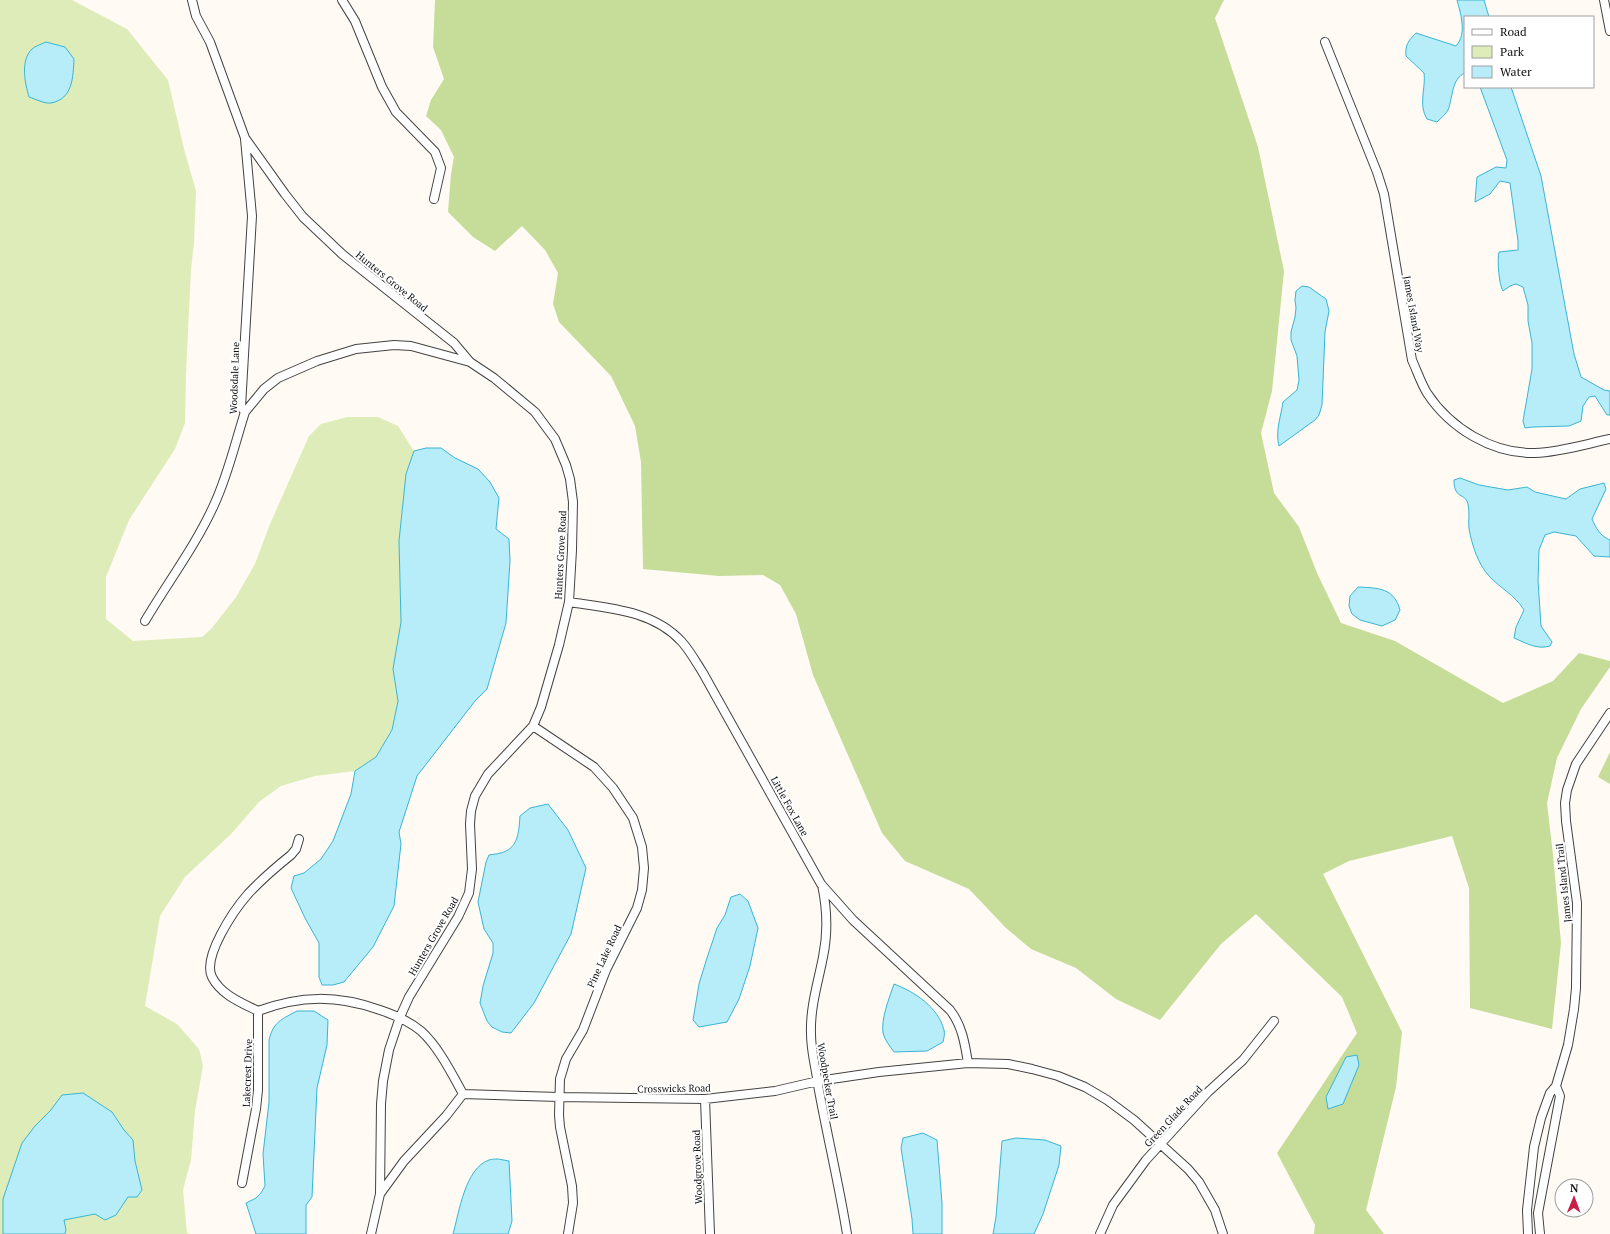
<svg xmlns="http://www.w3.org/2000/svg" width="1610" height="1234" viewBox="0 0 1610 1234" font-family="'PT Serif',serif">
	<rect width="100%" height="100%" fill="#fffaf3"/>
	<!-- green -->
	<path fill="#deecba" d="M0 0H72L127 29 168 80 184 149 196 191 194 243 191 269 186 374 185 423 175 449 129 520 106 577V619L133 641 202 637 212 628 236 597 255 564 270 524 309 436 321 424 347 417H378L398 426 414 451 406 474 399 541 401 622 393 669 398 701 392 730 376 757 355 771 315 776 281 786 259 802 231 834 185 877 160 916 145 1006 177 1024 199 1049 203 1066 195 1111 191 1160 183 1190 187 1233 190 1234H0Z"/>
	<!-- forest -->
	<path fill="#c5dd99" d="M435 0H1224L1215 18 1258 147 1284 271 1272 391 1261 433 1274 493 1299 527 1317 573 1341 623 1395 641 1503 703 1553 681 1579 653 1610 661V667L1581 709 1557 758 1547 803 1553 855 1561 943 1552 1029 1470 1008 1469 888 1452 836 1349 861 1323 874 1402 1032 1396 1087 1366 1210 1384 1234H1314L1315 1225 1277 1153 1357 1033 1342 997 1256 914 1221 944 1160 1020 1116 999 1076 968 1031 949 1006 928 969 889 905 861 882 833 813 675 796 614 780 585 763 575 719 576 643 569 641 462 635 426 611 376 559 322 553 304 558 273 545 250 522 226 495 251 473 237 448 212 451 174 454 157 441 130 426 116 431 100 444 79 433 47Z
		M1610 752V784L1598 777Z"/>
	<!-- water -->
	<path fill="#b6edf9" stroke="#3ab4d3" d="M1457 0H1484L1489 17H1465V73C1451 79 1453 98 1448 110 1446 114 1441 118 1437 122L1427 119C1418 104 1426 88 1424 73L1406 56C1405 45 1408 41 1416 33L1456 46C1467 34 1461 15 1457 0Z
		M46 42 65 47 74 59C73 77 73 99 51 103 45 104 35 99 29 97 25 83 20 61 32 49 35 46 42 44 46 42Z
		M1480 87H1511L1541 176 1574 354 1581 377 1604 390 1610 391V415H1607L1595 396 1589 397 1583 406 1581 421 1569 426 1533 427 1525 428 1523 421 1532 369V343L1528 321V305L1523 287 1516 284 1510 286 1503 291C1499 285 1497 260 1499 252L1518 250V241L1510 183 1500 181 1490 194 1475 202 1477 177 1496 167 1506 168 1507 160Z
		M1302 286 1309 287 1326 299 1329 311 1325 332 1322 405 1319 415 1315 420 1279 446C1275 432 1281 416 1283 402L1297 390 1299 380 1297 356 1291 340V332L1295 317 1296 308 1295 300 1296 291Z
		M426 448H441L455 458 478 469 490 482 499 498 496 529 509 539 510 561 506 623 487 689 475 701 417 776 399 832 401 844 394 906 373 947 344 982 333 985H322L319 977V943L305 918 291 888 294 876 304 873 321 859 333 841 351 794 355 771 376 757 392 730 398 701 393 669 401 622 399 541 406 474 414 451Z
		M1460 478 1479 485 1508 490 1527 487 1535 492 1566 499 1580 489 1604 483 1606 489 1592 519C1596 528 1600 536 1610 540V557L1594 556 1576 536 1554 532 1545 535 1539 550 1538 581 1541 626 1552 642 1550 646C1537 650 1526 643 1514 638L1516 627 1524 610C1514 594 1501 589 1489 576 1478 564 1472 545 1469 529 1468 521 1470 512 1468 504 1465 492 1454 500 1454 480Z
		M1358 587C1379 588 1394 588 1400 610L1395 620 1382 626 1360 620 1352 614 1349 606 1350 596Z
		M548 804 568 830 586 868 571 934 534 1003 511 1033 502 1032 492 1027 487 1021 480 1003 483 986 493 953V943L484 929 478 902 486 862 489 855C494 854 501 854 506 851 519 845 519 828 520 816L530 808Z
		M740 894 748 901 758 928 750 966 739 999 727 1022 699 1027 693 1020 699 984 706 961 717 928 725 915 731 897Z
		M894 984C915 992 938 1007 944 1030 945 1033 944 1038 943 1042L927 1051 894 1052C890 1046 885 1041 883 1033 881 1018 889 999 894 984Z
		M297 1011H314L328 1020 327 1045 317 1088 312 1197 306 1205V1234H256L246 1203 256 1198 261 1193 265 1186 263 1154 269 1102V1040C273 1022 282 1019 297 1011Z
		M1357 1055 1359 1065 1343 1104 1328 1109 1326 1097 1346 1057Z
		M83 1093 112 1112 124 1130 133 1140 135 1161 142 1190 137 1197H128L116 1215 105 1220 95 1214 64 1220 66 1230 65 1234H3V1199L22 1143 35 1126 50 1111 62 1095Z
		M923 1133 937 1140 942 1203V1234H913L912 1219 901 1148 903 1138Z
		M1016 1138 1045 1140 1061 1146 1059 1165 1043 1214 1034 1234H993L996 1217 1002 1141Z
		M498 1159 509 1161 512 1221 508 1234H453C459 1213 465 1168 489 1160 492 1159 495 1159 498 1159Z"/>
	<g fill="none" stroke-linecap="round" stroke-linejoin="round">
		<!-- minor casing -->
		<g stroke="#434343" stroke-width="10">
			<path id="minor" d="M192 0 196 16 210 42 245 138 285 194 303 217 342 254 454 343 470 362 494 378 535 412 555 439 566 465 570 479 573 502 572 550 569 602 559 645 541 707 533 726 488 774 475 796 471 811 470 824 472 869 469 893 458 917 409 997 400 1017 389 1050 383 1081 381 1104 380 1194 371 1234
				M342 0 355 21 382 87 396 112 435 152 441 168 434 199
				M1604 0 1610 31
				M1325 42 1377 172 1384 194 1412 360C1417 371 1421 383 1427 393 1450 428 1492 454 1535 453 1560 452 1586 444 1610 439
				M245 412 264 389 278 378 317 361 356 349 394 345 411 346 470 362
				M569 602C608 608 653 610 682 642 690 651 696 662 703 673L821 884 853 920 950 1010C962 1025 965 1044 968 1063
				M145 621C168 582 196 545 214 505 228 475 235 443 245 412L241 407 252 216 245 139
				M533 726 594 767 613 788 633 818 642 847 644 868 642 890 637 908 606 970 583 1030 566 1059 560 1079 559 1115 560 1127 572 1186 573 1203 568 1234
				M299 839 296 849 291 855C276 867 261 880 248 894 234 910 202 957 212 977 221 995 242 1003 258 1011 301 995 337 995 380 1010 395 1015 409 1021 421 1031 438 1046 452 1074 463 1094L559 1097 705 1099 775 1091 818 1081 879 1072 968 1063 1008 1064 1032 1069 1058 1076 1085 1087 1107 1100 1134 1120 1188 1169 1199 1182 1215 1210 1223 1234
				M822 885C827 908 828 933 823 957 818 983 810 1007 811 1034 811 1052 816 1068 818 1085 827 1135 839 1184 847 1234
				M705 1099 710 1234
				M242 1183 256 1109 258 1090V1011
				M380 1194 404 1161 446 1116 463 1094
				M1100 1234 1113 1205 1146 1160 1208 1092 1243 1060 1274 1021
				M1528 1234 1527 1210 1534 1147 1541 1118 1550 1093 1556 1086 1568 1045 1574 1009 1576 988 1577 903 1566 821 1565 803 1567 790 1576 764 1610 713
				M1540 1234 1538 1213 1560 1096 1556 1086"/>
		</g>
		<!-- minor -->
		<use href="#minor" stroke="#fff" stroke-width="8"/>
	</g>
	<g text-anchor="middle" stroke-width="4" stroke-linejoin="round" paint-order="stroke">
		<!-- street labels -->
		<g font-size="10" fill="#101010" stroke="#fff">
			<text transform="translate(392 281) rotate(39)" y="4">Hunters Grove Road</text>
			<text transform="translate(1414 314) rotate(80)" y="4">James Island Way</text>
			<text transform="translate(234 378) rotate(-88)" y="4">Woodsdale Lane</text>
			<text transform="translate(560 555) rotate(-87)" y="4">Hunters Grove Road</text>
			<text transform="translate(790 806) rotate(61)" y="4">Little Fox Lane</text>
			<text transform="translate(1563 883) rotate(-96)" y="4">James Island Trail</text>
			<text transform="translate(433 936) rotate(-60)" y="4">Hunters Grove Road</text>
			<text transform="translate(604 956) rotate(-65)" y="4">Pine Lake Road</text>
			<text transform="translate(247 1073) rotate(-88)" y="4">Lakecrest Drive</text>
			<text transform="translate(828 1081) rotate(80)" y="4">Woodpecker Trail</text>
			<text transform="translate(674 1088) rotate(-1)" y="4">Crosswicks Road</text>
			<text transform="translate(1173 1116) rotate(-47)" y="4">Green Glade Road</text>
			<text transform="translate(697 1167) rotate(-92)" y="4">Woodgrove Road</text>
		</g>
	</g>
	<!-- legend -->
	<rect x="1464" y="16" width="130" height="72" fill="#ffffff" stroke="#9f9f9f"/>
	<rect x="1472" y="29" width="20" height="6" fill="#ffffff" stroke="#9f9f9f"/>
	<text x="1500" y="36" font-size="12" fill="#101010">Road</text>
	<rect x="1472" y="46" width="20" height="12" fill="#deecba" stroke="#9f9f9f"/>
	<text x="1500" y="56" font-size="12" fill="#101010">Park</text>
	<rect x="1472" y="66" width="20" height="12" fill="#b6edf9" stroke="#9f9f9f"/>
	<text x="1500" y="76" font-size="12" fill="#101010">Water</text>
	<!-- north arrow -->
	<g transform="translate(1574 1198) rotate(1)"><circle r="19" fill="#ffffff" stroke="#9f9f9f"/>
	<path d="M0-3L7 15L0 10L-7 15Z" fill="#c7214a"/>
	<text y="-6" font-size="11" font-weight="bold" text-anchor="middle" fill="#101010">N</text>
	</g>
</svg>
